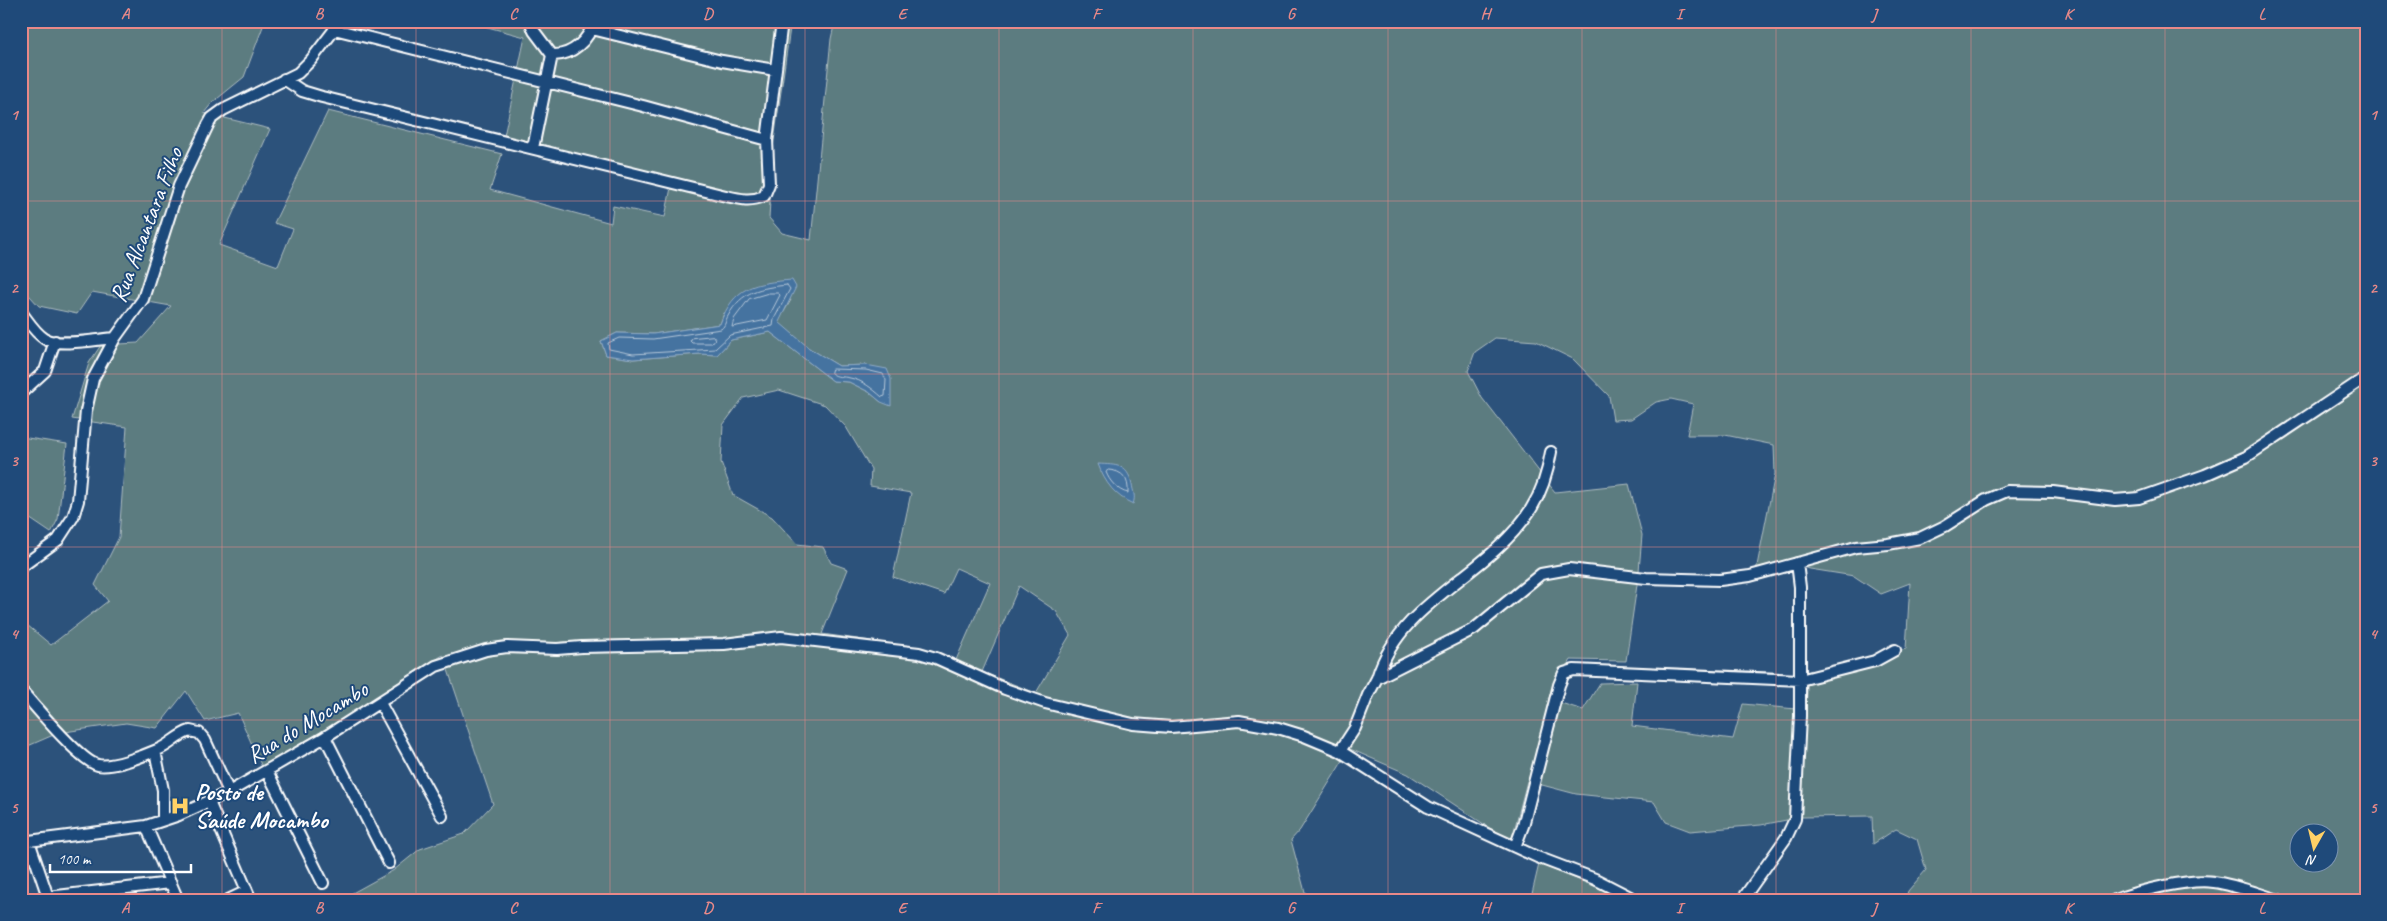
<svg xmlns="http://www.w3.org/2000/svg" width="2387" height="921" viewBox="0 0 2387 921" font-family="Caveat,sans-serif">
	<rect width="100%" height="100%" fill="#2c527b"/>
	<filter id="ink" filterUnits="userSpaceOnUse"><feTurbulence type="fractalNoise" baseFrequency=".02" numOctaves="2"/><feDisplacementMap in="SourceGraphic" scale="10" xChannelSelector="R" yChannelSelector="G"/><feConvolveMatrix kernelMatrix="1 2 1 2 8 2 1 2 1" color-interpolation-filters="sRGB"/></filter>
	<g filter="url(#ink)">
		<!-- green -->
		<path fill="#5c7b80" stroke="#aebdc0" fill-rule="evenodd" d="M21 21H265L244 77 212 103 204 113 270 129 219 245 278 266 293 229 274 223 328 111 502 154 490 190 611 223 613 206 665 217 673 178 504 136 525 37 465 21H791L773 148 769 218 782 233 811 240 831 39 835 21H2366V900H1905L1908 891 1926 870 1917 839 1896 829 1873 844 1872 816 1802 817 1761 825 1690 831 1666 822 1654 802 1576 794 1527 781 1511 842 1408 774 1350 749 1300 830 1291 840 1305 892 1311 900H334L347 896 394 870 420 849 464 834 493 804 443 655 362 707 262 767 238 713 205 721 186 691 157 728 126 723 71 731 51 736 21 749V620L51 645 108 601 95 585 119 537 127 427 72 419 89 363 101 345 138 343 171 306 92 292 77 314 39 306 21 286ZM791 300 778 322 809 348 839 366 866 365 881 402 869 392 849 382 833 381 770 332 731 340 717 355 700 354 633 359 606 355 601 341 617 333 653 334 720 324 724 313ZM1495 338 1536 341 1573 359 1609 396 1613 420 1631 419 1656 402 1671 399 1693 404 1687 435H1725L1774 445 1775 474 1756 571 1786 562 1810 569 1854 576 1881 594 1910 583 1906 649 1808 673 1806 710 1743 704 1733 739 1632 726 1637 682 1600 683 1583 710 1548 699 1571 660 1626 661 1639 571 1642 535 1629 484 1555 492 1482 398 1468 371 1475 352ZM779 390 825 405 846 427 871 469 870 486 911 493 893 577 944 594 956 568 990 583 956 660 914 647 822 634 848 569 831 563 823 547 797 544 772 517 733 495 721 462 723 425 743 398ZM1019 586 1056 611 1070 635 1036 693 982 672ZM2300 834H2330V864H2300Z
			M21 437 67 444 58 519 51 533 23 514 21 516Z
			M1539 864 1604 890 1620 900H1534L1531 898Z"/>
		<!-- water -->
		<path fill="#4573a0" stroke="#8fabc6" d="M792 280 796 287 779 322 809 348 839 366 866 365 887 369 891 379V406L881 402 869 392 849 382 833 381 770 332 731 340 717 355 700 354 633 359 606 355 601 341 617 333 653 334 720 324C734 286 754 283 792 280Z
			M1098 464C1117 465 1127 464 1132 484 1133 492 1136 496 1133 504 1115 496 1105 483 1098 464Z"/>
		<g fill="none" stroke-linecap="round" stroke-linejoin="round">
			<!-- shore -->
			<path stroke="#b5c7d9" stroke-width="1" d="M787 285 790 289 774 319 773 326 730 335 715 349 633 354 609 349 608 343 619 338 653 339 721 329C726 325 725 321 728 316 742 290 761 288 787 285Z
				M769 293H778L780 295 767 320 732 327 734 319 749 299Z
				M713 336 715 339 712 343H692L690 341 692 338Z
				M832 369 866 370 883 374 886 380 885 396 882 397C873 389 862 380 850 378 842 376 837 378 831 373Z
				M1109 470C1123 471 1129 479 1128 493 1118 491 1109 481 1106 472Z"/>
			<!-- street casing -->
			<g stroke="#fff" stroke-width="14">
				<path id="street" d="M530 21 534 31 552 55
					M334 29 643 106 767 140
					M592 29 722 61 775 70
					M284 79 302 91 322 97 726 196C739 199 751 202 764 196L769 184 767 140 782 21
					M533 148 552 55C572 56 589 40 594 21
					M21 312C28 321 35 333 45 339 59 347 99 339 115 338
					M21 393 45 371 55 341
					M21 567 58 540 73 517 78 501 86 411 93 379 115 338 143 299 179 186 208 125 212 118 223 110 298 73 311 60 341 21
					M1377 678C1401 599 1489 576 1531 509 1541 493 1548 471 1551 452
					M21 690C34 705 81 762 98 765 112 768 143 756 157 750 169 746 177 735 190 731L199 733 205 740 229 792
					M380 703 442 816
					M325 737 389 863
					M155 751 163 790V820
					M1340 751 1355 728 1368 695 1377 678 1474 629 1541 574 1569 569 1646 578 1720 580 1750 576 1856 547 1888 544 1920 538 1945 526 1986 500 2007 491 2053 492 2115 500 2139 498 2205 475 2246 457 2366 377
					M267 771 323 883
					M209 802 251 900
					M146 826 178 900
					M29 841 49 900
					M21 842 146 826 179 815 229 792 325 737 436 666 486 650 507 647 557 649 582 647 724 644 781 637 919 653 936 658 1005 689 1045 703 1133 724 1171 727 1239 721 1278 728 1304 736 1340 751 1428 807 1537 857 1595 879 1636 900
					M1515 847 1523 826 1559 685 1564 673 1574 670 1800 680 1875 661 1895 650
					M48 897 171 883
					M228 900 247 891
					M1742 900 1786 838 1795 819 1800 716V587L1797 563
					M2115 900C2137 891 2191 878 2214 882 2236 885 2258 894 2279 900"/>
			</g>
			<!-- street -->
			<use href="#street" stroke="#1f4a7a" stroke-width="10"/>
		</g>
	</g>
	<!-- grid -->
	<path fill="none" stroke="#e88989" stroke-width="1" stroke-opacity="0.55" d="M222 21V900M416 21V900M610 21V900M805 21V900M999 21V900M1193 21V900M1388 21V900M1582 21V900M1776 21V900M1971 21V900M2165 21V900M21 201H2366M21 374H2366M21 547H2366M21 720H2366"/>
	<!-- icons -->
	<defs>
		<g id="hospital-bare" transform="scale(1.5)"><path d="M-5-5h3v3.5h4V-5h3V5h-3V1.5h-4V5h-3Z" fill="#ffd166" stroke="#1f4a7a" stroke-width="2.5" paint-order="stroke"/></g>
	</defs>
	<g fill-rule="evenodd">
		<use href="#hospital-bare" x="180" y="806"/>
	</g>
	<g text-anchor="middle" stroke-width="4" stroke-linejoin="round" paint-order="stroke">
		<!-- street labels -->
		<g font-size="24" fill="#fff" stroke="#1f4a7a">
			<text transform="translate(146 225) rotate(-69)" y="8">Rua Alcantara Filho</text>
			<text transform="translate(307 722) rotate(-31)" y="8">Rua do Mocambo</text>
		</g>
		<!-- poi labels -->
		<g font-size="24" font-weight="bold" fill="#fff" stroke="#1f4a7a" text-anchor="start">
			<text x="195" y="800">Posto de<tspan x="195" dy="28">Saúde Mocambo</tspan></text>
		</g>
	</g>
	<!-- margin -->
	<rect width="2387" height="921" fill="none" stroke="#1f4a7a" stroke-width="55"/>
	<!-- north arrow -->
	<g transform="translate(2314 848) rotate(188)"><circle r="24" fill="#1f4a7a" stroke="#7992af"/>
	<path d="M0-4L9 19L0 12L-9 19Z" fill="#ffd166"/>
	<text y="-8" font-size="14" font-weight="bold" text-anchor="middle" fill="#ffffff">N</text>
	</g>
	<!-- scale -->
	<path d="M50 864v8h141v-8" fill="none" stroke="#ffffff" stroke-width="2.5"/>
	<text x="58" y="864" font-size="15" fill="#ffffff" stroke="#1f4a7a" stroke-width="4" paint-order="stroke">100 m</text>
	<rect x="28" y="28" width="2332" height="866" fill="none" stroke="#e88989" stroke-width="2"/>
	<g font-size="16" text-anchor="middle" font-weight="bold" fill="#e88989">
		<text x="125" y="19">A</text>
		<text x="319" y="19">B</text>
		<text x="513" y="19">C</text>
		<text x="708" y="19">D</text>
		<text x="902" y="19">E</text>
		<text x="1096" y="19">F</text>
		<text x="1291" y="19">G</text>
		<text x="1485" y="19">H</text>
		<text x="1679" y="19">I</text>
		<text x="1874" y="19">J</text>
		<text x="2068" y="19">K</text>
		<text x="2262" y="19">L</text>
		<text x="14" y="120">1</text>
		<text x="2373" y="120">1</text>
		<text x="14" y="293">2</text>
		<text x="2373" y="293">2</text>
		<text x="14" y="466">3</text>
		<text x="2373" y="466">3</text>
		<text x="14" y="639">4</text>
		<text x="2373" y="639">4</text>
		<text x="14" y="813">5</text>
		<text x="2373" y="813">5</text>
		<text x="125" y="913">A</text>
		<text x="319" y="913">B</text>
		<text x="513" y="913">C</text>
		<text x="708" y="913">D</text>
		<text x="902" y="913">E</text>
		<text x="1096" y="913">F</text>
		<text x="1291" y="913">G</text>
		<text x="1485" y="913">H</text>
		<text x="1679" y="913">I</text>
		<text x="1874" y="913">J</text>
		<text x="2068" y="913">K</text>
		<text x="2262" y="913">L</text>
	</g>
</svg>
